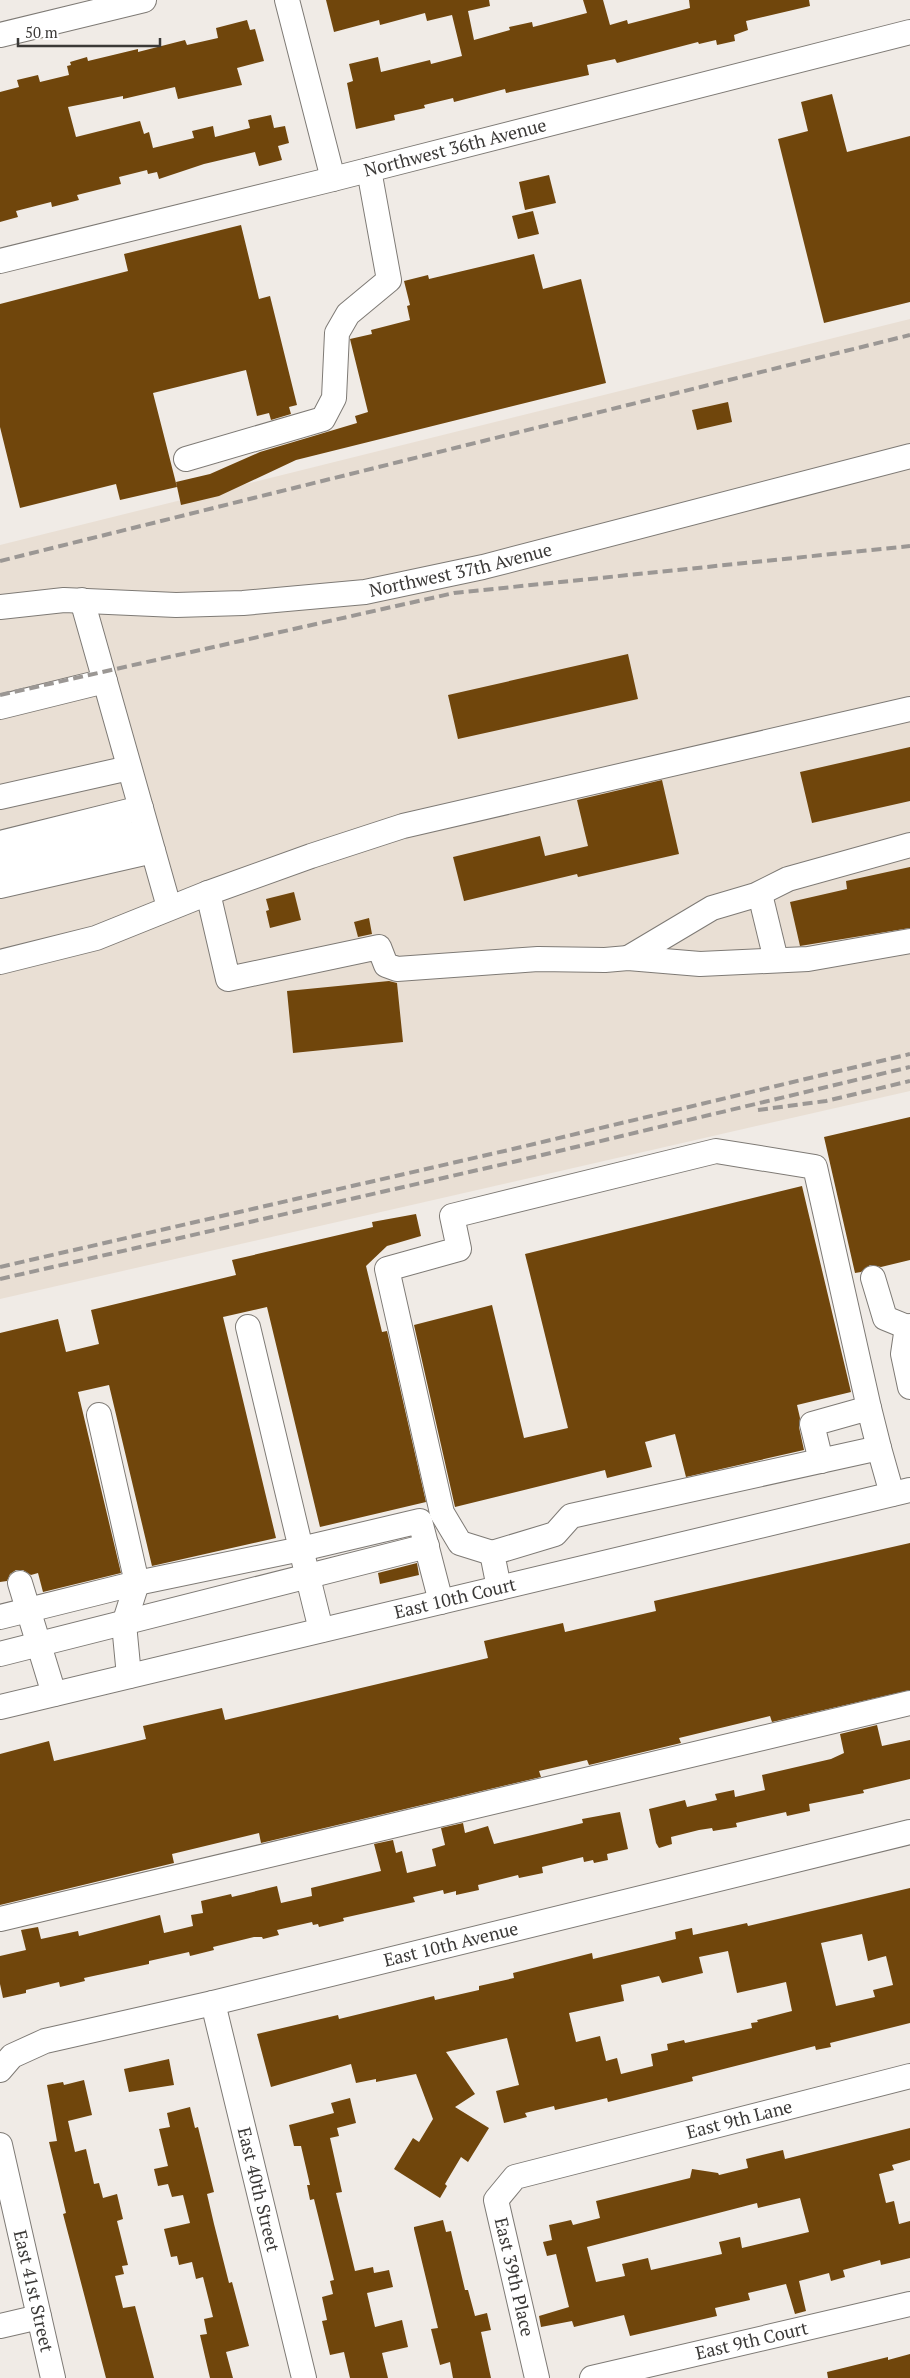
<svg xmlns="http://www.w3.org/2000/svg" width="910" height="2378" viewBox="0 0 910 2378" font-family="'PT Serif',serif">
	<rect width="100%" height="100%" fill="#f0ebe6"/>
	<!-- built -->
	<path fill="#e9dfd4" d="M910 319V1091L0 1299V545Z"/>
	<!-- building -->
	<path fill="#70460c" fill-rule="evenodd" d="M326 0H489L490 6 468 11 474 40 510 30 509 27 532 22 533 27 587 13 583 0H603L610 25 627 20 628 24 690 8 689 0H809L810 6 746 21 748 30 734 35 735 41 717 45 716 40 699 44 698 42 617 63 615 59 587 65 589 75 506 93 505 89 454 102 453 98 424 105 425 108 394 115 395 120 356 129 347 83 353 81 349 64 378 57 381 72 430 60 431 64 462 56 452 15 427 21 425 13 380 25 379 20 334 32Z
		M247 20 250 30 255 29 264 61 237 68 242 85 178 99 175 87 123 99V96L68 107 76 137 140 121 144 134 149 132 153 148 194 138 192 131 213 126 215 137 250 128 248 120 271 115 274 128 285 126 289 143 278 146 282 160 259 166 255 152 204 164 159 179 157 172 148 174 147 170 119 177 121 184 77 195 79 200 52 207 51 202 16 211 18 217 0 222V92L19 87 17 80 38 75 40 82 69 75 67 66 71 65 70 62 87 57 88 61 138 49V52L185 40 187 45 218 38 216 28Z
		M832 94 847 152 910 136V302L824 323 778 139 808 131 801 102Z
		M549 175 556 203 525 210 519 182Z
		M533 211 539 234 518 239 512 216Z
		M241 225 259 299 270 296 297 405 289 407 291 414 271 420 269 413 257 416 246 370 153 393 177 487 120 500 116 484 20 508 0 427V304L128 271 124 254Z
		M534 254 543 289 581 279 606 383 296 460 219 496 181 505 176 482 210 474 260 452 357 423 355 416 368 412 350 339 372 334 371 330 410 320 407 306 410 305 404 281 428 275 429 279Z
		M728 402 732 422 697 430 692 410Z
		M628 654 638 699 458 739 448 695Z
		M910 747V801L812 823 800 772Z
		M662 780 679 854 578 877 577 874 464 901 453 857 540 836 545 856 588 846 577 800Z
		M910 867V928L800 946 790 902 847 889 846 881Z
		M294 892 301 920 270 928 266 911 269 910 266 899Z
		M369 918 372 934 358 937 354 922Z
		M389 981 397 983 403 1042 293 1053 287 991Z
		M910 1117V1260L881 1267 870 1265 861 1272 855 1273 824 1137Z
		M802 1186 851 1392 797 1405 800 1418 799 1427 804 1450 686 1477 675 1434 645 1442 652 1467 607 1478 605 1470 455 1507 414 1325 492 1305 524 1438 568 1428 525 1254Z
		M416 1214 421 1236 387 1246 366 1266 382 1332 387 1331 426 1502 320 1527 267 1307 223 1317 276 1538 152 1566 109 1385 78 1392 121 1573 43 1592 38 1573 31 1575 23 1570H16L10 1574 7 1581 0 1582V1333L58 1319 66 1352 99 1344 91 1310 236 1275 232 1260 373 1227 372 1222Z
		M910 1543V1690L772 1722 770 1716 679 1738 681 1743 589 1765 587 1760 539 1771 541 1777 261 1843 259 1833 172 1854 174 1863 0 1905V1754L49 1741 54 1761 146 1739 143 1726 222 1708 225 1720 488 1658 484 1641 563 1623 565 1632 656 1611 654 1601Z
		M417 1563 419 1575 380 1584 378 1573Z
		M877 1725 882 1746 910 1740V1779L863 1790 864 1793 809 1804 810 1811 787 1816 786 1812 736 1823 737 1827 713 1831 712 1828 699 1830 671 1837 672 1844 659 1848 656 1843 649 1809 685 1800 687 1807 717 1800 715 1794 734 1790 735 1797 765 1790 762 1775 831 1759 844 1753 840 1734Z
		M620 1812 628 1849 607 1854 608 1860 594 1863 593 1860 584 1862 583 1857 542 1867 543 1873 519 1878 518 1875 478 1885 479 1890 456 1895V1891L444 1894 443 1890 413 1897 415 1902 343 1918 344 1921 319 1927 318 1924 313 1925 312 1922 277 1930 279 1935 263 1939 262 1937H254L213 1947 214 1950 190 1956 189 1952 149 1961V1964L84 1978 85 1981 60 1987 59 1982 26 1990V1993L3 1998 0 1984V1956L26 1950 21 1930 38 1927 41 1939 78 1931 79 1936 160 1915 164 1933 193 1926 191 1915 203 1913 201 1901 231 1894 232 1897 277 1886 281 1903 312 1896 311 1888 381 1871 374 1844 393 1840 396 1853 402 1851 407 1873 436 1866 432 1849 445 1845 441 1828 463 1823 465 1833 488 1826 494 1844 583 1823 582 1819Z
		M910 1888V2023L830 2043 831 2047 816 2050 815 2046 692 2077 693 2081 608 2102 607 2098 555 2110 554 2106 525 2113 527 2117 504 2123 496 2091 519 2085 507 2038 446 2052 475 2094 455 2107 489 2128 468 2162 461 2157 445 2184 447 2186 440 2198 394 2169 413 2138 419 2142 433 2119 416 2074 376 2082V2079L356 2083 351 2064 271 2087 257 2034 338 2015 339 2019 434 1996 435 2000 479 1990V1986L514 1978 513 1973 592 1953 593 1959 676 1939 675 1932 683 1930 692 1928 693 1935 747 1923 748 1926ZM862 1934 868 1961 886 1956 893 1985 873 1990 875 1997 836 2006 821 1943ZM728 1951 737 1993 786 1982 792 2011 757 2020 758 2022 751 2023 752 2028 685 2043 684 2040 667 2044 668 2050 651 2054 653 2066 621 2074 617 2058 606 2061 600 2036 576 2042 569 2013 624 2001 621 1985 659 1976 662 1983 703 1973 699 1957Z
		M169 2059 174 2085 129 2092 124 2069Z
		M84 2080 92 2115 68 2121 75 2152 86 2149 94 2184 99 2183 103 2198 117 2194 123 2219 117 2221 128 2265 122 2266 124 2274 115 2276 123 2308 135 2306 154 2378H106L63 2214 66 2213 49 2142 57 2141 47 2085 63 2082 64 2085Z
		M350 2098 356 2123 337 2128 339 2136 330 2138 342 2192 336 2193 355 2271 373 2267 374 2273 389 2270 393 2287 367 2293 375 2327 402 2320 408 2347 382 2353 388 2378H350L344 2352 330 2355 322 2321 327 2320 322 2297 333 2294 330 2281 334 2280 314 2199 310 2200 307 2185H310L301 2146H294L289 2125 334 2113 331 2103Z
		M190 2107 195 2128 198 2127 214 2192 207 2194 214 2224 229 2283 232 2282 249 2346 226 2352 233 2378H210L200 2335 207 2334 204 2319 213 2317 203 2277 196 2279 192 2262 179 2265 177 2256 171 2257 164 2229 190 2223 183 2195 172 2197 168 2184 158 2186 154 2169 168 2166 159 2129 170 2127 167 2113Z
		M910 2128V2160L892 2165 894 2170 879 2174 886 2203 894 2201 899 2224 910 2221V2258L881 2265 880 2260 843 2270 845 2277 831 2281 829 2273 799 2281 806 2311 795 2314 786 2284 748 2293 750 2300 715 2308 717 2316 630 2336 624 2315 574 2327 572 2321 541 2327 539 2316 569 2307 556 2254 547 2256 543 2242 552 2240 549 2225 571 2220 573 2225 600 2218 596 2201 690 2178 692 2169 718 2173 719 2175 748 2168 746 2159 783 2150 785 2159ZM800 2198 809 2232 742 2248 740 2237 719 2242 722 2254 651 2270 648 2258 622 2264 625 2276 596 2282 587 2247 757 2203 758 2208Z
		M443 2220 446 2232 451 2231 465 2290H468L475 2316 487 2313 491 2330 481 2332 491 2378H453L450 2362 440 2365 431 2329 438 2328 414 2229V2227Z
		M910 2354V2378H828L827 2372 888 2357V2360Z"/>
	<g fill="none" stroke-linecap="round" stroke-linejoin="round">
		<!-- minor casing -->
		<g stroke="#7e7a75" stroke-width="26">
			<g id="minor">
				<path d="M287 0 333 179"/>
				<path d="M0 35 144 0"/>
				<path id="s1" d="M0 261 333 179 910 32"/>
				<path d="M186 459 323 419 334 398 337 333 348 314 389 280 369 170"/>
				<path d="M82 600 169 907"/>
				<path id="s2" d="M0 607 64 600 176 605 243 603 365 592 483 567 910 456"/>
				<path d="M0 707 105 681"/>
				<path d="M0 797 129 768"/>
				<path d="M0 843 141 808"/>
				<path d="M0 864 147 831"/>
				<path d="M0 886 153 851"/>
				<path d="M208 893 228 979 379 947 386 965 397 969 538 959 605 960 628 958 700 964 808 959 910 941"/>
				<path d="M760 894 776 960"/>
				<path d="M628 958 712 908 756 895 788 879 910 845"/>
				<path d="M0 962 96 938 208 893 311 856 403 826 910 709"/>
				<path d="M873 1278 885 1318 907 1327"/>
				<path d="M910 1326 907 1327 903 1354 910 1387"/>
				<path d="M99 1415 137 1583 124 1624 129 1676"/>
				<path d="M821 1461 812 1424 869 1408 879 1448"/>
				<path d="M492 1553 460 1543 442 1513 387 1269 459 1249 452 1216 716 1151 815 1167 869 1408"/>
				<path d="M20 1583 54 1694"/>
				<path d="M499 1588 492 1553 555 1534 571 1516 879 1448 892 1494"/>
				<path d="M0 1617 137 1583 301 1549 248 1327"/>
				<path d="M321 1630 301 1549 420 1521 441 1602"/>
				<path d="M0 1654 427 1546"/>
				<path id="s3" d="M0 1707 910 1490"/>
				<path d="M0 1919 910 1703"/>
				<path id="s4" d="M213 2003 304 2378"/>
				<path id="s5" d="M0 2070 12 2056 45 2041 213 2003 910 1832"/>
				<path id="s6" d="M0 2145 53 2378"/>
				<path d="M0 2326 39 2317"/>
				<path id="s7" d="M537 2378 496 2200 515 2177 910 2076"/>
				<path id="s8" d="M592 2378 910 2304"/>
			</g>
		</g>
		<!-- minor -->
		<use href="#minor" stroke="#fff" stroke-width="24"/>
		<!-- rail -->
		<path stroke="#9b9794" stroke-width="4" stroke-dasharray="10 5" stroke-linecap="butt" d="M0 561 910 335
			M0 695 454 593 910 546
			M758 1110 826 1101 910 1081
			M0 1267 513 1149 910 1054
			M0 1279 513 1162 910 1067"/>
	</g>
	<g text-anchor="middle" stroke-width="5" stroke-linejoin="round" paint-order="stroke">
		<!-- street labels -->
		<g font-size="18" fill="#3b3937" stroke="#fff">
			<text dy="6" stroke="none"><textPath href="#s1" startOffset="469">Northwest 36th Avenue</textPath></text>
			<text dy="6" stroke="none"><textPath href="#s2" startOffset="464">Northwest 37th Avenue</textPath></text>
			<text dy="6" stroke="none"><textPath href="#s3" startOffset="468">East 10th Court</textPath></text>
			<text dy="6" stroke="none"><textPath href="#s5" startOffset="472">East 10th Avenue</textPath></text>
			<text dy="6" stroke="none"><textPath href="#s7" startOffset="444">East 9th Lane</textPath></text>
			<text dy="6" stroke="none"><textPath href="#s4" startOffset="192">East 40th Street</textPath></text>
			<text transform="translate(514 2277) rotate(77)" y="6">East 39th Place</text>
			<text dy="6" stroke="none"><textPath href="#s6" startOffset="150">East 41st Street</textPath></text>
			<text dy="6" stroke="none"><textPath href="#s8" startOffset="164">East 9th Court</textPath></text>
		</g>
	</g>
	<!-- scale -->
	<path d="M18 38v8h142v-8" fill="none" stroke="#3b3937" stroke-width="2.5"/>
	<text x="25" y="38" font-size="15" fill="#3b3937" stroke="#ffffff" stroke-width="4" paint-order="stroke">50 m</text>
</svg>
